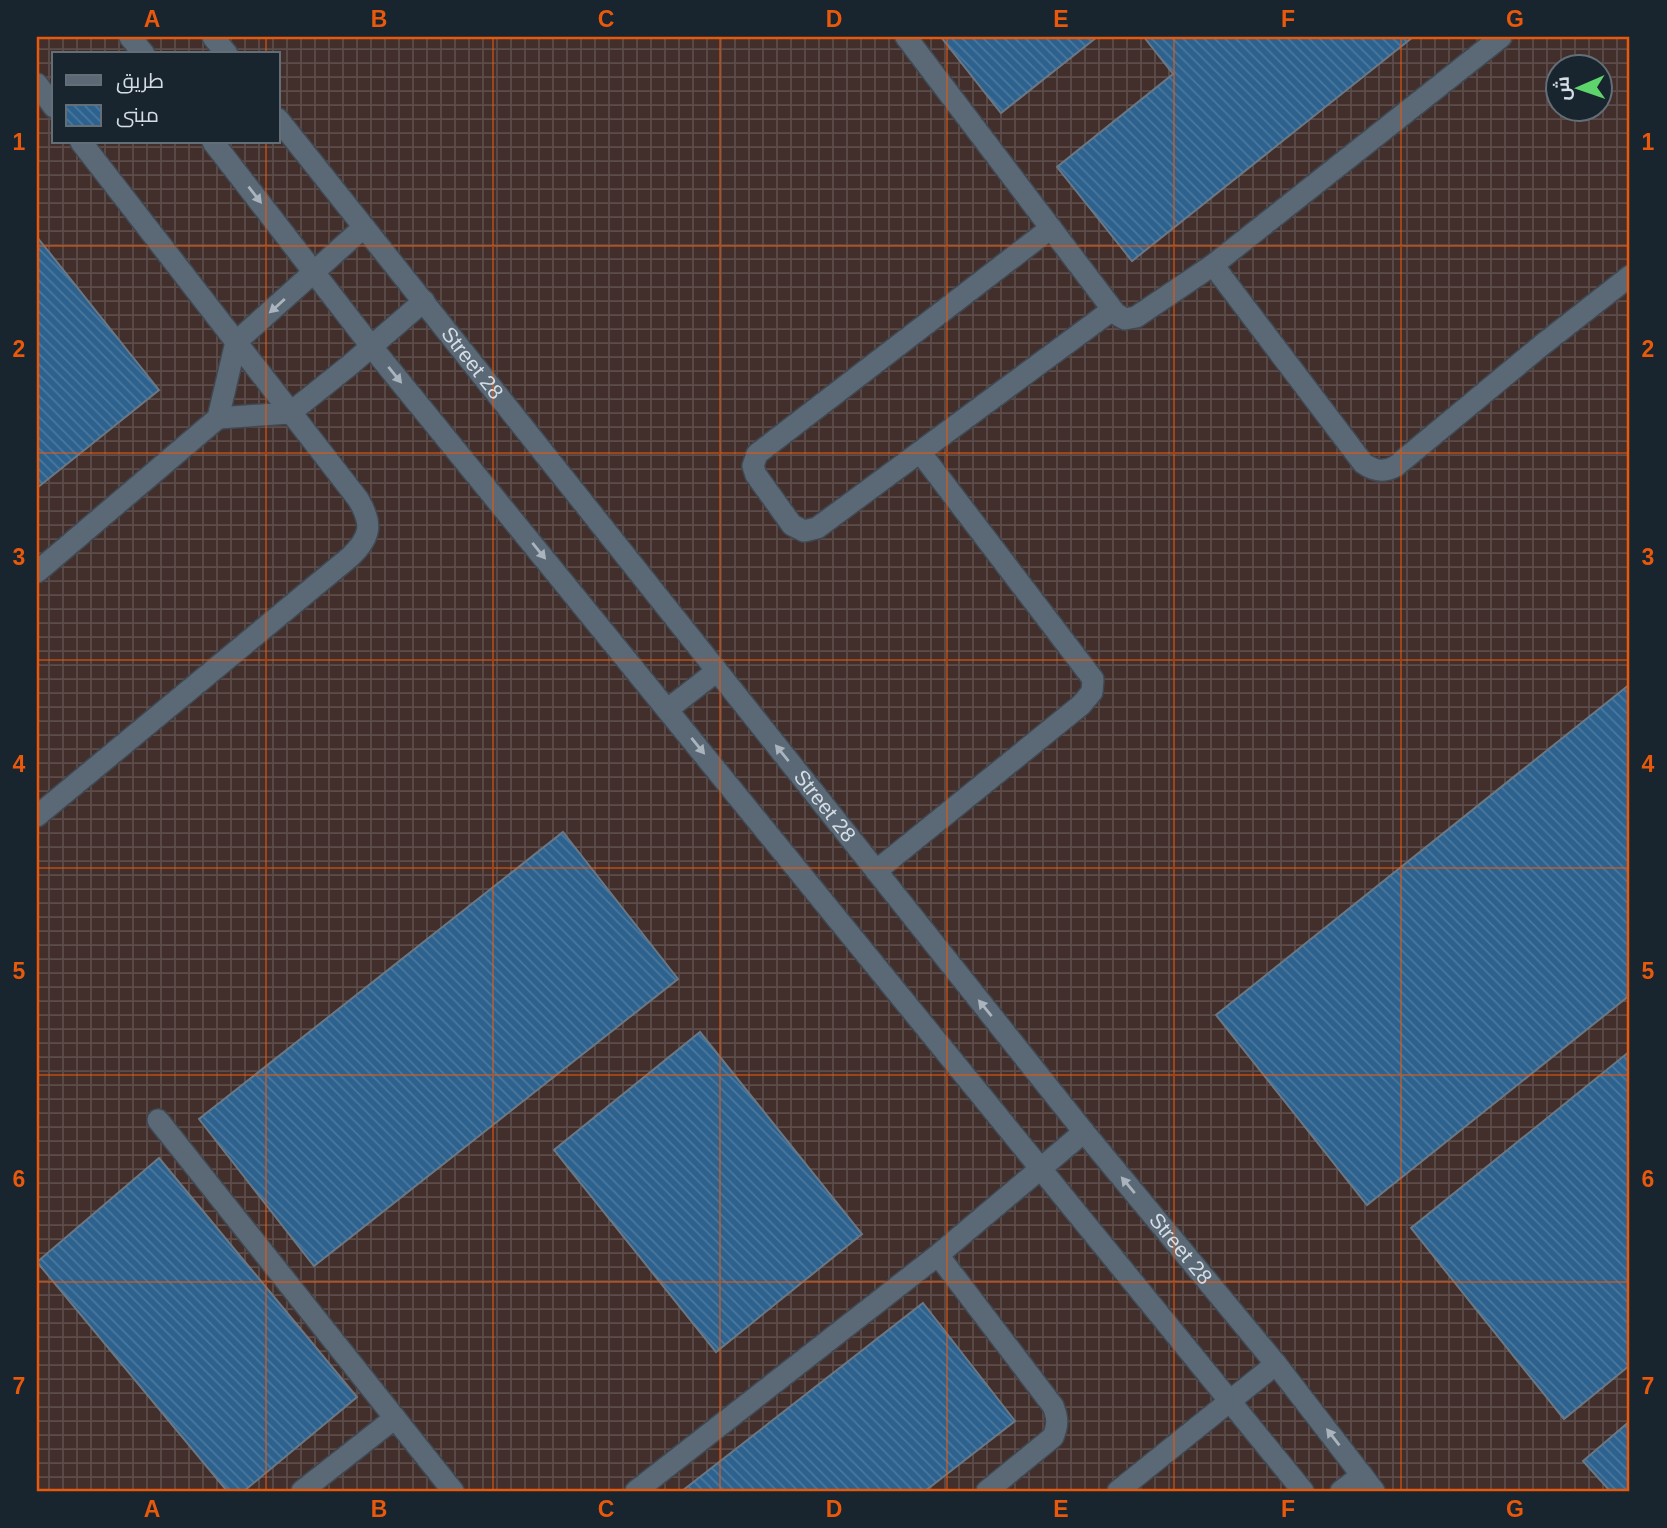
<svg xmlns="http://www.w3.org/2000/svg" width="1667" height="1528" viewBox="0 0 1667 1528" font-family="Helvetica,Cairo,sans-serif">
	<defs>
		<pattern id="industrial-grid" width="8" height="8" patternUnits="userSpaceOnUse" patternTransform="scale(1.75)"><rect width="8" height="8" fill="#422e2b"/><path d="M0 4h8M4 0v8" fill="none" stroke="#5c4c4a"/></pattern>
		<pattern id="building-back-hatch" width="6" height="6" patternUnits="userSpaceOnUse" patternTransform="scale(1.75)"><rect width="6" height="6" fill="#2d628e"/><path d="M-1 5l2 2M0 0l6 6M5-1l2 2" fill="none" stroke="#4b789e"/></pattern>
	</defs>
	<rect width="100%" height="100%" fill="#212d39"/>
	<!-- industrial -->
	<path fill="url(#industrial-grid)" fill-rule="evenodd" d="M37 37H1630V1491H37ZM54 54H278V142H54ZM1558 66H1600V108H1558Z"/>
	<!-- building -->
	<path fill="url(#building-back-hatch)" stroke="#6a7885" stroke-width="2" d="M941 37H1097L1001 113Z
		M1144 37H1413L1132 261 1057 167 1173 74Z
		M37 237 159 390 37 488Z
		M1630 684V995L1367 1205 1216 1015Z
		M563 832 678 979 314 1266 199 1119Z
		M700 1032 862 1234 716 1352 554 1150Z
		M1630 1051V1365L1564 1419 1411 1228Z
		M159 1158 357 1397 244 1491H227L37 1262Z
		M923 1303 1015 1421 925 1491H682Z
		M1630 1421V1491H1610L1583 1461Z"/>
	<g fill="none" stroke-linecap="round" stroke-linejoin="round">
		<!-- minor casing -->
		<g stroke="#3f4953" stroke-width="24">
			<g id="minor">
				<path d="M130 37 144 54"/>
				<path d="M213 37 227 54"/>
				<path d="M906 37 1116 314 1125 319 1136 317 1213 265 1501 37"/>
				<path d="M37 84 54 107"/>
				<path id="s1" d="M278 119 1084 1132 1276 1364 1374 1491"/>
				<path d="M213 142 371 346 1303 1491"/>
				<path d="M1051 228 757 454 753 466 756 475 792 525 804 531 817 528 1112 310"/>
				<path d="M1213 265 1363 463C1374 471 1384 473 1396 466L1542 345 1630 276"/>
				<path d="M218 418 290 413 350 365 424 301"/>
				<path d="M37 572 218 418 236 342 364 227"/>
				<path d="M668 709 717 671"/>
				<path d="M37 816 350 557C371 537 373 524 358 499L81 142"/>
				<path d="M876 871 1081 705 1092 692 1093 679 920 452"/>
				<path d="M158 1120 453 1491"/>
				<path d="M938 1255 1053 1406C1058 1418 1058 1425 1053 1437L987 1491"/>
				<path d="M302 1491 395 1418"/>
				<path d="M636 1491 938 1255 1084 1132"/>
				<path d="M1118 1491 1276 1364"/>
				<path d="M1341 1491 1362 1475"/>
			</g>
		</g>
		<!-- minor -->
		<use href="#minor" stroke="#5b6976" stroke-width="21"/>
	</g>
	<!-- one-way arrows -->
	<defs><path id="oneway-solid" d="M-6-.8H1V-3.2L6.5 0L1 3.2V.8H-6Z" transform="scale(1.75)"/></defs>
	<g fill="#aab4be">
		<use href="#oneway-solid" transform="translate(255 195) rotate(52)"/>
		<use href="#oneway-solid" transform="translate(277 306) rotate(138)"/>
		<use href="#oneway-solid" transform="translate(395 375) rotate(51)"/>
		<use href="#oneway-solid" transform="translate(539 551) rotate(51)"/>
		<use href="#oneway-solid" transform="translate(698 746) rotate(51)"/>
		<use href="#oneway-solid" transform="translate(782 753) rotate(-129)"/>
		<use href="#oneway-solid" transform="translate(985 1008) rotate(-129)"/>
		<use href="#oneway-solid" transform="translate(1128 1185) rotate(-130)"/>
		<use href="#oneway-solid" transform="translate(1333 1437) rotate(-128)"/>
	</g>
	<!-- grid -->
	<path fill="none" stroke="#e8590c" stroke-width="2" stroke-opacity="0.55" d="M266 37V54M493 37V1491M720 37V1491M947 37V1491M1174 37V1491M1401 37V1491M266 142V1491M37 246H1630M37 453H1630M37 660H1630M37 868H1630M37 1075H1630M37 1282H1630"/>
	<g text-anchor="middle" stroke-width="5" stroke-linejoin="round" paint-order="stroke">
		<!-- street labels -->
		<g font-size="21" fill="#d4dce4" stroke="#18242e">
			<text dy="7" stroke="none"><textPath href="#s1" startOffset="312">Street 28</textPath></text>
			<text dy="7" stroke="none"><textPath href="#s1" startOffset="878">Street 28</textPath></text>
			<text dy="7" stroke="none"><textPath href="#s1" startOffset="1446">Street 28</textPath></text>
		</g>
	</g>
	<!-- border -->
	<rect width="1667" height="1528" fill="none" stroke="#18242e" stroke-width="77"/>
	<!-- legend -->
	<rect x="52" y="52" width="228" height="91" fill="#18242e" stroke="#636e77" stroke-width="2"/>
	<rect x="66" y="75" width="35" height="10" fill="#5b6976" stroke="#636e77" stroke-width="2"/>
	<text x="116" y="88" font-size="21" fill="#d4dce4">طريق</text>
	<rect x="66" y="105" width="35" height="21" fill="url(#building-back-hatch)" stroke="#636e77" stroke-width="2"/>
	<text x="116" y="122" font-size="21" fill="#d4dce4">مبنى</text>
	<!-- north arrow -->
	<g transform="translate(1579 88) rotate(268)"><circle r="33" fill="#18242e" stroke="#636e77" stroke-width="2"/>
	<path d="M0-5L12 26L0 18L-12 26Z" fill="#5ed56c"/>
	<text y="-10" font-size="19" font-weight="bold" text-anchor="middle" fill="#d4dce4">ش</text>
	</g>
	<rect x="38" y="38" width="1590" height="1452" fill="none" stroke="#e8590c" stroke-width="2.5"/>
	<g font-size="23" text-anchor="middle" font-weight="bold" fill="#e8590c">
		<text x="152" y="27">A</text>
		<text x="379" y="27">B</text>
		<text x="606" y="27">C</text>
		<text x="834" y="27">D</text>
		<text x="1061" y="27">E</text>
		<text x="1288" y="27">F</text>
		<text x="1515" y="27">G</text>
		<text x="19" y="150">1</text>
		<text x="1648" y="150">1</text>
		<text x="19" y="357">2</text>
		<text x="1648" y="357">2</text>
		<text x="19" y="565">3</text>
		<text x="1648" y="565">3</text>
		<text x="19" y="772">4</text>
		<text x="1648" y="772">4</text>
		<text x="19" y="979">5</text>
		<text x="1648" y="979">5</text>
		<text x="19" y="1187">6</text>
		<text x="1648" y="1187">6</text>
		<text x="19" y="1394">7</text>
		<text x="1648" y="1394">7</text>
		<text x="152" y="1517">A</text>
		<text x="379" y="1517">B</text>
		<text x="606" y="1517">C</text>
		<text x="834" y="1517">D</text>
		<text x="1061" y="1517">E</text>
		<text x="1288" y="1517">F</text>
		<text x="1515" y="1517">G</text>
	</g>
</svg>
